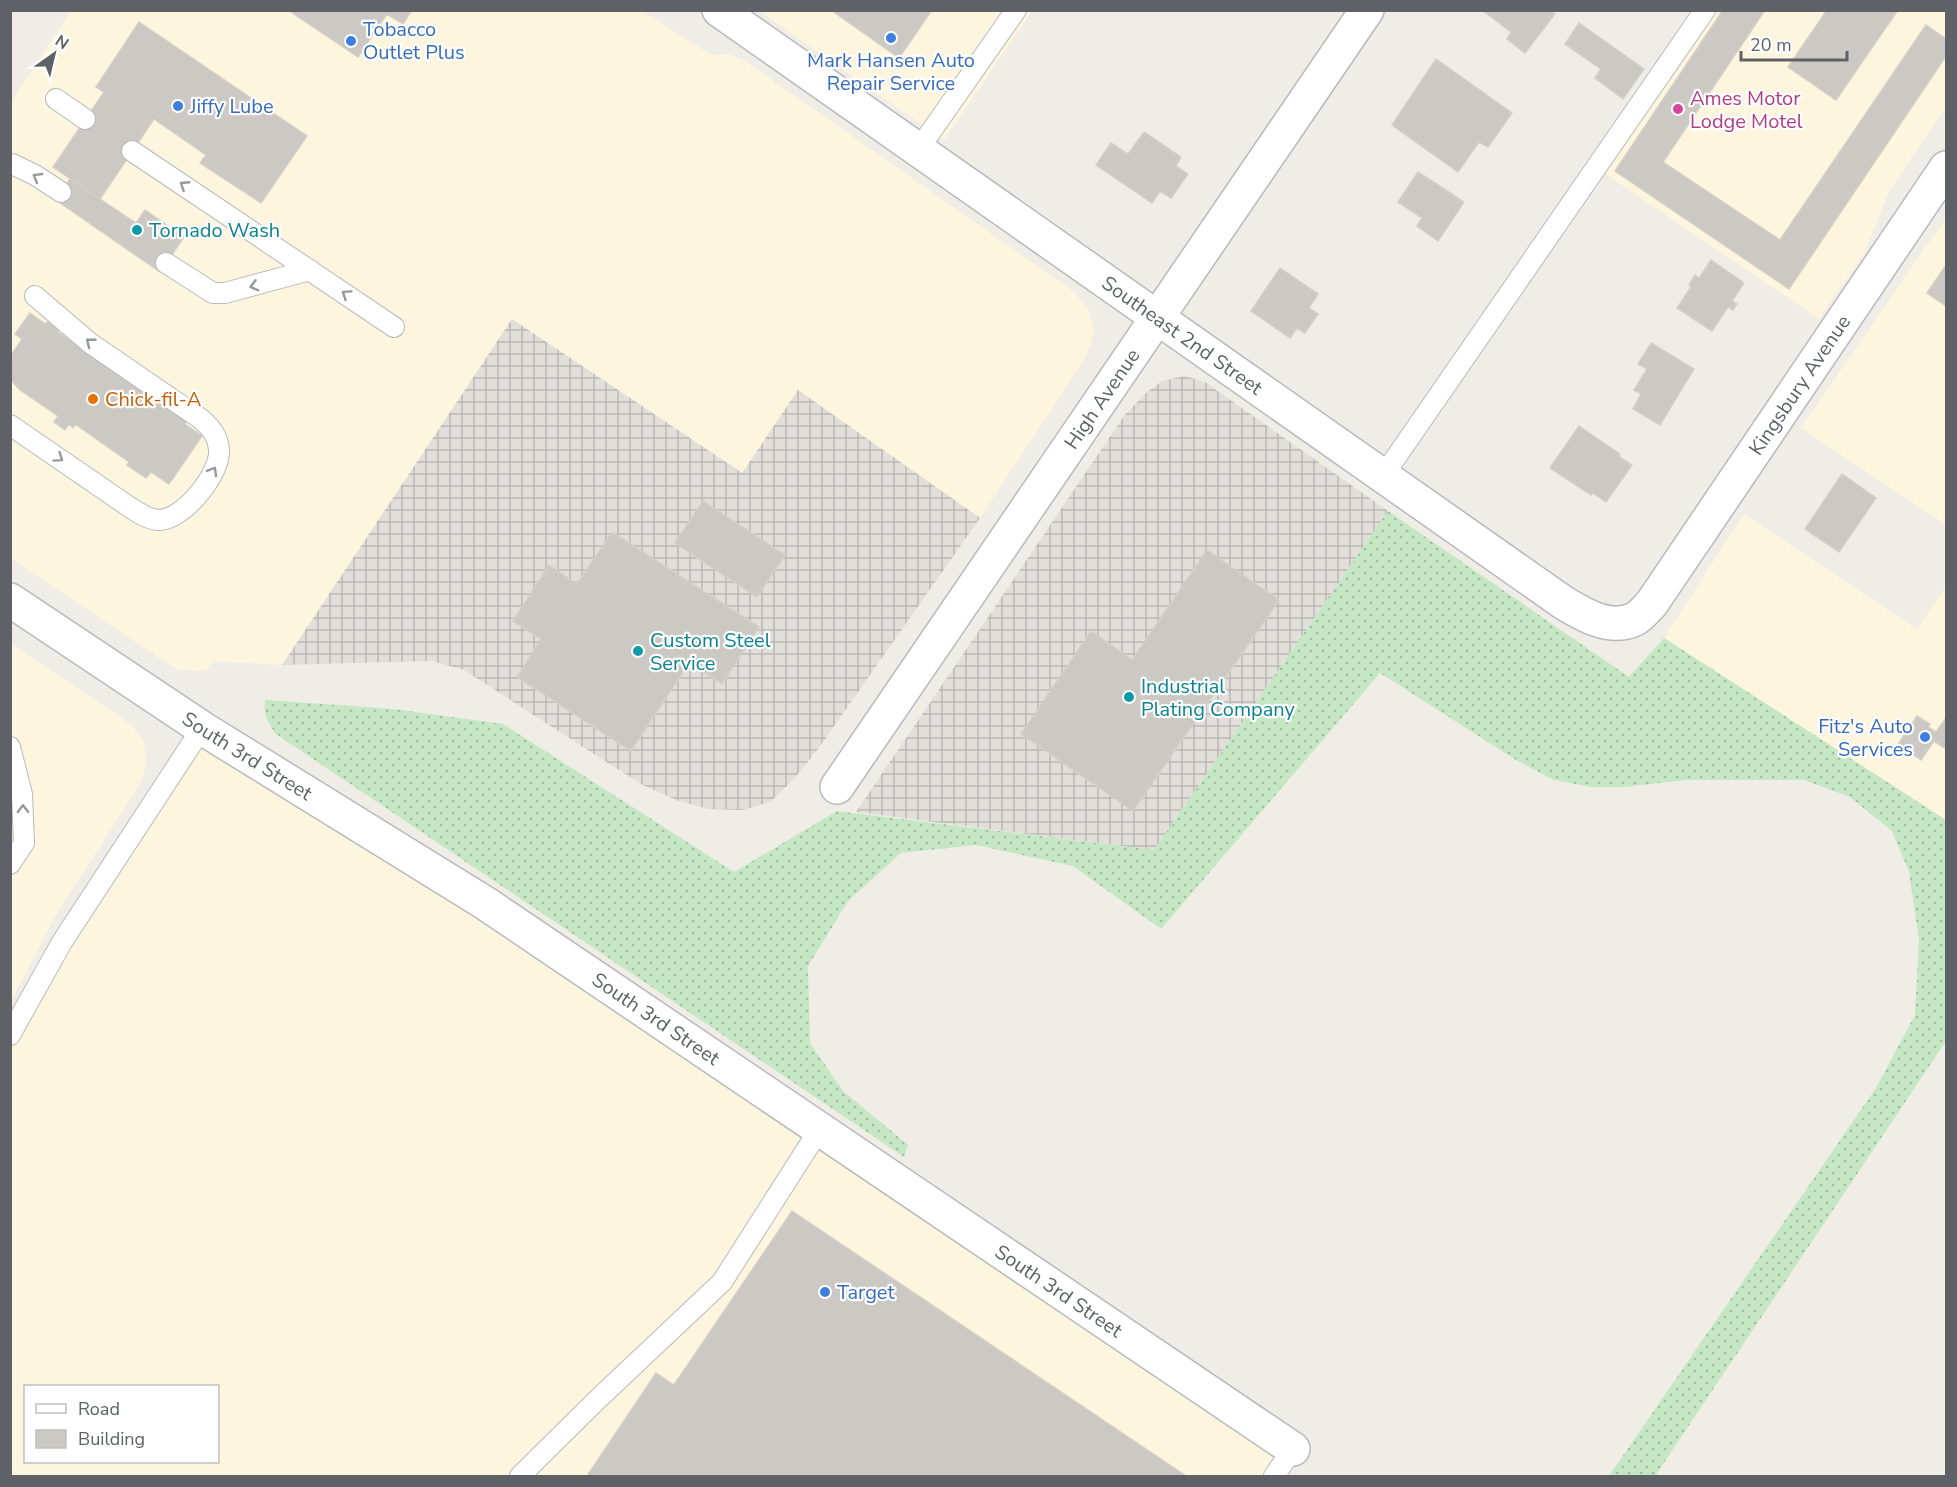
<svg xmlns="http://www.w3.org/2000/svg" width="1957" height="1487" viewBox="0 0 1957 1487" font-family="'Nunito Sans',sans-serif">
	<defs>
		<pattern id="industrial-grid" width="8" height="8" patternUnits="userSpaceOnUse" patternTransform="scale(1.5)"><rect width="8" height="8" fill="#e2dfdb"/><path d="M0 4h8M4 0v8" fill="none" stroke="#bab8b5"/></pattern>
		<pattern id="grass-dots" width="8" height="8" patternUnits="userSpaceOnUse" patternTransform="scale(1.5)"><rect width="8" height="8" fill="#c5e7c3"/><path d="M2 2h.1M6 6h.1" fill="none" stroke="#a3bfa2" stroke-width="1.8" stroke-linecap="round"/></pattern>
	</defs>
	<rect width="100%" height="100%" fill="#f0ede6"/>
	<!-- commercial -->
	<path fill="#fef5de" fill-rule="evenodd" d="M71 11H642L711 55 728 54 745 61 1073 291 1088 309 1094 331 1090 347 1081 364 980 518 798 391 743 473 512 319 282 665 213 661 206 670 199 671 180 670 162 660 11 558 10 104Z
		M763 11H1032L944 140 766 16Z
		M1693 11H1946V107L1889 191 1864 254 1819 319 1591 164Z
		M1946 218V525L1801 428Z
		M1744 514 1917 629 1946 586V820L1664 638Z
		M11 644 119 716 136 730 144 742 146 755 145 770 138 787 57 913 11 1001Z
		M202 728 1293 1449 1274 1476H11V1035ZM26 1386H218V1462H26Z"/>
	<!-- industrial -->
	<path fill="url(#industrial-grid)" d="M512 319 742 473 798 390 980 518 818 749 794 779 770 802 743 810 708 809 676 800 643 785 611 765 464 670 432 661 282 665Z
		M1185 376 1205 382 1388 511 1154 850 856 812 1124 416 1146 393 1162 381Z"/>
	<!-- grass -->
	<path fill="url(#grass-dots)" d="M1388 511 1629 677 1664 638 1946 820V1041L1655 1476H1609L1876 1088 1915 1015 1919 940 1909 872 1892 831 1850 797 1804 780H1687L1623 787H1591L1554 780 1516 760 1380 673 1161 929 1073 866 976 845 901 853 848 901 808 966 810 1043 843 1091 908 1145 904 1157 276 734C268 723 263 714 265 700L394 709 503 724 734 872 837 811 1154 850Z"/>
	<!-- building -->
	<path fill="#ccc8c4" stroke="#d5cfc5" stroke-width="1.5" d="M288 10H412L403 24 387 14 358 57Z
		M831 10H932L899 58Z
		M1482 10H1549L1555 14 1525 53 1507 39 1511 32Z
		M1723 10H1765L1663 162 1780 240 1926 25 1946 39V56L1789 289 1615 171Z
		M1827 10H1898L1836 100 1788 67Z
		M139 22 307 136 261 203 200 163 206 155 154 119 100 199 53 167 104 92 96 87Z
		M1579 23 1644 69 1623 99 1595 78 1601 69 1565 44Z
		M1436 59 1512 113 1488 147 1479 142 1458 172 1392 125Z
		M1144 132 1181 157 1176 166 1188 174 1171 198 1160 191 1152 203 1096 165 1111 143 1128 154Z
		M1418 172 1464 202 1438 241 1417 226 1422 218 1398 202Z
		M70 179 136 223 145 210 184 237 160 272 56 200Z
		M1711 260 1744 283 1732 301 1737 304 1733 310 1728 307 1712 331 1677 308 1691 287 1689 285 1695 275 1699 278Z
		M1946 265V306L1927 293Z
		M1280 268 1318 294 1309 308 1318 314 1305 333 1297 328 1290 338 1251 311Z
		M30 313 45 324 47 322 59 330 58 332 169 409 171 408 188 420 185 424 202 436 169 484 151 472 146 478 127 465 129 462 75 424 73 428 69 424 65 430 54 422 58 416 20 390 12 381 10 376V357L22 339 15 334Z
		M1651 343 1694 369 1660 425 1633 409 1641 394 1634 390 1647 369 1638 364Z
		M1579 426 1620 454 1618 456 1632 465 1606 502 1593 493 1591 495 1550 468Z
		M1842 474 1876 498 1839 552 1805 529Z
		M703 501 785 555 757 597 675 543Z
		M612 532 759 627 722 684 689 663 631 751 517 677 541 639 513 621 549 565 577 584Z
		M1207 550 1279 600 1133 811 1021 734 1091 631 1132 660Z
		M1917 716 1930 724 1928 727 1936 732 1946 718V749L1934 741 1921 760 1898 744Z
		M792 1211 1186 1476H587L656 1373 674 1385Z"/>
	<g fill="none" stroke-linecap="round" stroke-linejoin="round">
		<!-- service casing -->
		<g stroke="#b7b9bd" stroke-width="22">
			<path id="service" d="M56 99 85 119
				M918 150 1016 10
				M132 151 394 327
				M12 164 35 175 61 192
				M166 263 213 293H225L310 270
				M10 425 128 506C137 512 147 519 158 520 183 521 221 473 219 450 218 436 211 428 201 419L90 343 35 296
				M1383 476 1705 10
				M10 747 22 794 24 843 10 864
				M10 1035 62 942 202 728
				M520 1476 599 1398 722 1282 819 1130
				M1274 1476 1293 1449"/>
		</g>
		<!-- minor casing -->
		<g stroke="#b7b9bd" stroke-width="36">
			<g id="minor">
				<path id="s1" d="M719 10 1564 603C1584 615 1610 631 1635 619 1641 616 1647 608 1652 603L1946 168"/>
				<path id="s2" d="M10 600 202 728 485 903 1293 1449"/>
				<path id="s3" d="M837 787 1367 10"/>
			</g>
		</g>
		<!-- service -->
		<use href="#service" stroke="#fff" stroke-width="20"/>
		<!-- minor -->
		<use href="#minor" stroke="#fff" stroke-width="33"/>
	</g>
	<!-- one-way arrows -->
	<defs><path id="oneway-chevron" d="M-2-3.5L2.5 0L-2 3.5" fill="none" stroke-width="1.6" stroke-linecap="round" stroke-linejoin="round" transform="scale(1.5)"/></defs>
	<g stroke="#96999c">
		<use href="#oneway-chevron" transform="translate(37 177) rotate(-150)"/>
		<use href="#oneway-chevron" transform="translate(184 185) rotate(-147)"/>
		<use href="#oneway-chevron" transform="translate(254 286) rotate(165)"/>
		<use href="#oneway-chevron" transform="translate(346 294) rotate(-146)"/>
		<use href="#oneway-chevron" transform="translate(90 342) rotate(-142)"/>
		<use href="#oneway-chevron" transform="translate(59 458) rotate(35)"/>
		<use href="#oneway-chevron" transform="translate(213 471) rotate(-60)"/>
		<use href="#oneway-chevron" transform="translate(23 809) rotate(-91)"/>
	</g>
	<!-- markers -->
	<g fill="#3f7fe0" stroke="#fff" stroke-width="2">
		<circle cx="891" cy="38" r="6"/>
		<circle cx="351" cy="41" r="6"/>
		<circle cx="178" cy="106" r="6"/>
		<circle cx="1925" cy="737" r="6"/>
		<circle cx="825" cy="1292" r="6"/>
	</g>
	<circle fill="#d1479c" stroke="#fff" stroke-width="2" cx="1678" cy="109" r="6"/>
	<g fill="#0f9aa8" stroke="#fff" stroke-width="2">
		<circle cx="137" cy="230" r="6"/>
		<circle cx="638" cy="651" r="6"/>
		<circle cx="1129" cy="697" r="6"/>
	</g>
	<circle fill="#e8710a" stroke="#fff" stroke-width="2" cx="93" cy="399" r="6"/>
	<g text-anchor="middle" stroke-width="4.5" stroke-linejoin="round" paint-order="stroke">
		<!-- shop labels -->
		<g font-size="20" fill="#366cbe" stroke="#fff" text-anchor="start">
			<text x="363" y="36">Tobacco<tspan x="363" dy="23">Outlet Plus</tspan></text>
			<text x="891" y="67" text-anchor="middle">Mark Hansen Auto<tspan x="891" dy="23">Repair Service</tspan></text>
			<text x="190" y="113">Jiffy Lube</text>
			<text x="1913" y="733" text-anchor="end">Fitz's Auto<tspan x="1913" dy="23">Services</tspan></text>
			<text x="837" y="1299">Target</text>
		</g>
		<!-- hotel labels -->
		<g font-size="20" fill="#b23c85" stroke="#fff" text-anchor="start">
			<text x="1690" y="105">Ames Motor<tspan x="1690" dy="23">Lodge Motel</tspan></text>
		</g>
		<!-- culture labels -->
		<g font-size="20" fill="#0d838f" stroke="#fff" text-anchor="start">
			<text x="149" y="237">Tornado Wash</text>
			<text x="650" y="647">Custom Steel<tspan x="650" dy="23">Service</tspan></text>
			<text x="1141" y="693">Industrial<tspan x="1141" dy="23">Plating Company</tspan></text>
		</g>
		<!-- street labels -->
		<g font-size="20" fill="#5e6266" stroke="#fff">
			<text dy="7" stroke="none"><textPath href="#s1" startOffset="566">Southeast 2nd Street</textPath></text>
			<text dy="7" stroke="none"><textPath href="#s1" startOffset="1395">Kingsbury Avenue</textPath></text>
			<text dy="7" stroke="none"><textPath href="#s3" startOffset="470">High Avenue</textPath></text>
			<text dy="7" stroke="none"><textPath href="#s2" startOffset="284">South 3rd Street</textPath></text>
			<text dy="7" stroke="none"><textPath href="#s2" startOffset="770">South 3rd Street</textPath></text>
			<text dy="7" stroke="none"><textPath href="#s2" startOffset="1256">South 3rd Street</textPath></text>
		</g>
		<!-- food labels -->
		<g font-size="20" fill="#c56008" stroke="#fff" text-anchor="start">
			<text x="105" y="406">Chick-fil-A</text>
		</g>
	</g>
	<!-- border -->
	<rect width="1957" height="1487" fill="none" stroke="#5e6266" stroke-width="24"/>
	<!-- legend -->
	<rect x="24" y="1385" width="195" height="78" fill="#ffffff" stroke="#bfc0c2" stroke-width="1.5"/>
	<rect x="36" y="1404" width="30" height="9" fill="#ffffff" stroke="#bfc0c2" stroke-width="1.5"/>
	<text x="78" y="1415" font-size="18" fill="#5e6266">Road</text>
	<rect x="36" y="1430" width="30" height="18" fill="#ccc8c4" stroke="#bfc0c2" stroke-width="1.5"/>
	<text x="78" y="1445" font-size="18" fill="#5e6266">Building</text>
	<!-- north arrow -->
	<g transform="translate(54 54) rotate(34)" stroke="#ffffff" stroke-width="4.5" paint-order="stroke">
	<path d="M0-4.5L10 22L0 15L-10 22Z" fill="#5e6266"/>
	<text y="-9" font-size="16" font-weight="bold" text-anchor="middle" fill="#5e6266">N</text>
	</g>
	<!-- scale -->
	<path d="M1741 51v9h106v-9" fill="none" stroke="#5e6266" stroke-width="3"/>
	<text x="1750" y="51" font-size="18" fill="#5e6266" stroke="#ffffff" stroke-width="4.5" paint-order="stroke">20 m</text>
</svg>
